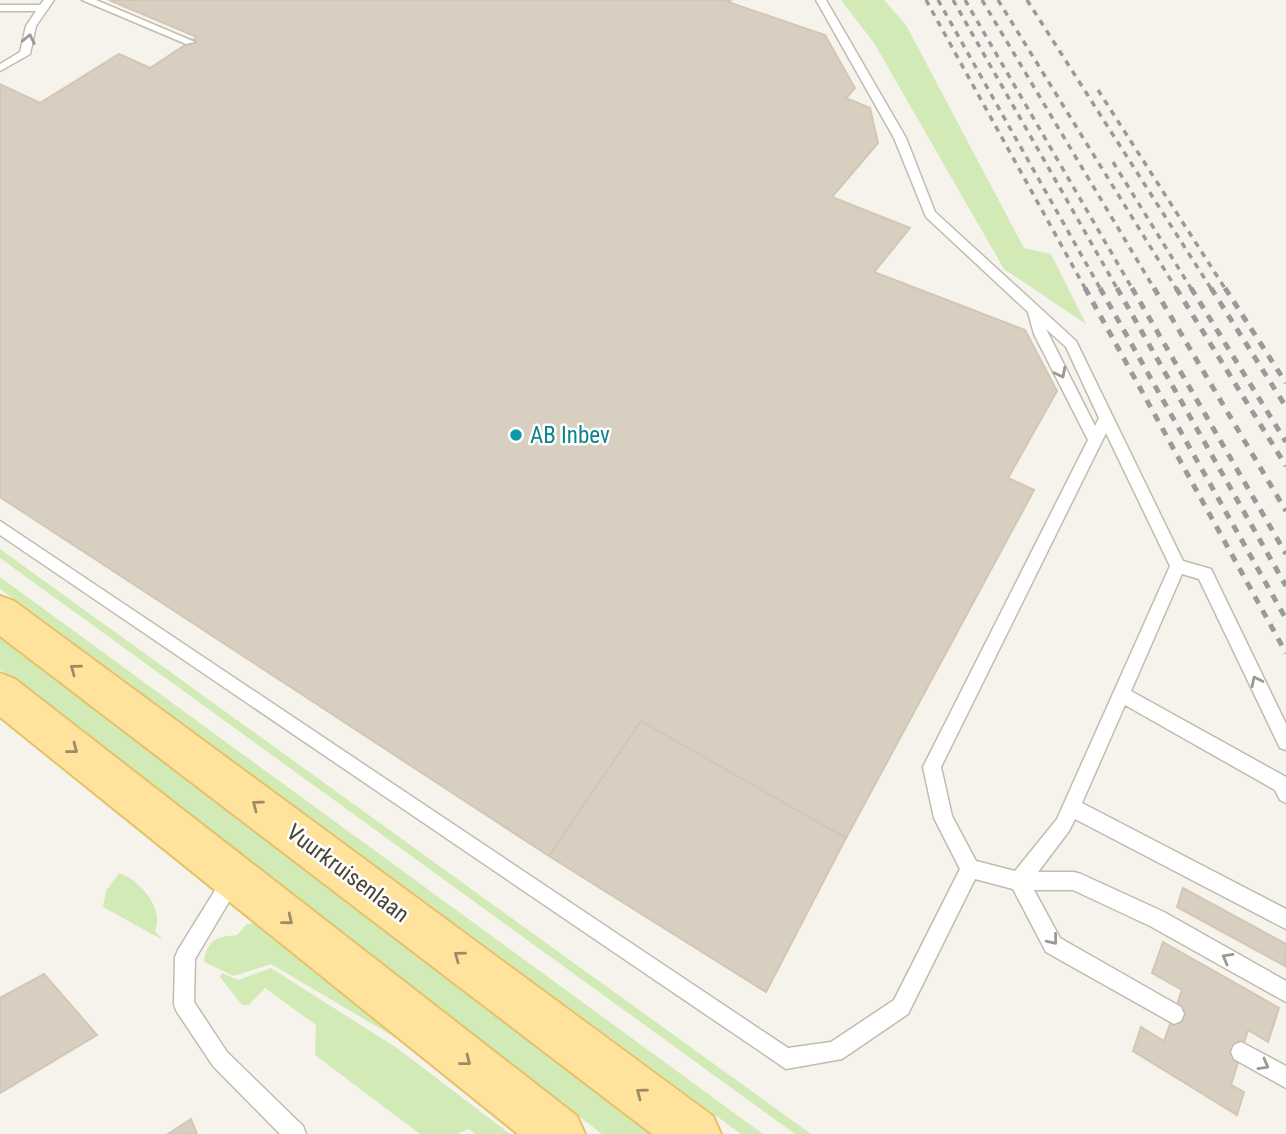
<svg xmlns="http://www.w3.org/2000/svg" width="1286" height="1134" viewBox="0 0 1286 1134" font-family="'Roboto Condensed',sans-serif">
	<rect width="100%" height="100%" fill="#f6f3ec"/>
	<!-- green -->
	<path fill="#d2eab5" d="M841 0H884L906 25 1024 248 1051 254 1086 324 1004 269 874 43Z
		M0 549 811 1134H795L0 558Z
		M0 577 763 1134H741L0 589Z
		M0 634 660 1134H602L0 669Z
		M119 873C140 880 165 909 155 931L163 940 103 907 106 891Z
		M257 923 383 1025 401 1041 271 964 234 976 204 962C208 940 215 937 237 935L247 924Z
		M271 968 397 1048 510 1134H475L469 1129 457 1134H420L315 1055 316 1025 265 988 249 1005H242L220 977 222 973 238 980Z"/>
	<!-- building -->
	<path fill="#d8cfc1" stroke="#d3c7b4" stroke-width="2" d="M109 0H731L728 2 825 35 855 88 846 98 870 108 878 143 832 197 910 228 874 272 1025 330 1057 391 1008 478 1034 490 846 838 641 721 549 856 0 497V84L40 103 119 54 150 68 197 37Z
		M641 721 846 838 766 992 549 856Z
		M1183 888 1286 944 1285 966 1177 907Z
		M1163 942 1279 1008 1268 1042 1248 1030 1231 1085 1244 1092 1237 1115 1133 1051 1141 1027 1164 1041 1182 990 1152 973Z
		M44 974 97 1035 0 1093V998Z
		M191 1119 197 1134H168Z"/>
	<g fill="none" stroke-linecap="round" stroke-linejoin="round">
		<!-- lane casing -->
		<g stroke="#c2bbae" stroke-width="3">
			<path id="lane" d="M44 0H54L36 26 30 54 0 71V64L20 52 26 26 36 11H0V5H40Z
				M82 0H96L195 42 186 44Z
				M816 0H826L906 138 935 212 1076 341 1183 561 1211 569 1286 724V750L1280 748 1199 579 1182 574 1131 691 1286 777V803L1280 800 1275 790 1125 705 1082 803 1286 909V929L1075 819 1069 831 1038 872H1074L1081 874 1164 912 1286 981V1002L1150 926 1073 890H1034L1060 938 1181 1007 1184 1014 1181 1021 1174 1024 1046 952 1013 889 975 879 908 1014 842 1059 786 1069 0 535V521L788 1048 831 1042 894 1000 960 869 934 818 923 767 1088 440 1034 334 1028 312 926 217 894 138ZM1046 329 1066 347 1099 418 1095 426ZM1106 433 1170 566 1057 819 1015 871 976 861 952 816 941 767Z
				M234 869 241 871 243 878 195 959 194 1002 227 1052 303 1126 306 1134H280L213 1066 177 1012 174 1005 175 957 178 950 227 871Z
				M1241 1042 1286 1066V1088L1234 1059 1231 1052 1234 1045Z"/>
		</g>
		<!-- primary casing -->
		<g stroke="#e6c16a" stroke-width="4">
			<path id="primary" d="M0 596 14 601 713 1116 721 1134H652L0 636Z
				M0 673 15 679 577 1116 585 1134H518L0 717Z"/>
		</g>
		<!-- lane -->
		<use href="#lane" fill="#fff" fill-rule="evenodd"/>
		<!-- primary -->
		<use href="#primary" fill="#ffe39c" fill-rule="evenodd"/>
		<!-- rail-far1 -->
		<path stroke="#9a9a9a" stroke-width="3.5" stroke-dasharray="6 6" stroke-linecap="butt" d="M926 0 1086 290
			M938 0 1101 290
			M953 0 1118 290
			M965 0 1133 290
			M982 0 1155 290
			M998 0 1177 290
			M1027 0 1212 290
			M1098 90 1226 290
			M1113 162 1192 290"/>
		<!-- rail -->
		<path stroke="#9a9a9a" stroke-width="5" stroke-dasharray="8 8" stroke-linecap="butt" d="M1085 288 1286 653
			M1100 288 1286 619
			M1117 288 1286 586
			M1132 288 1286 554
			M1154 288 1286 511
			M1176 288 1286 466
			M1191 288 1286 442
			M1211 288 1286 407
			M1225 288 1286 383"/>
	</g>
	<!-- one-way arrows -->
	<defs><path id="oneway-chevron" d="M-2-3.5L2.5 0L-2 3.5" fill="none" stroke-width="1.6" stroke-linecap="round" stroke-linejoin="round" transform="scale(1.75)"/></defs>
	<g stroke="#9c9892">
		<use href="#oneway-chevron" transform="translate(29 39) rotate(-78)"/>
		<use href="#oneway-chevron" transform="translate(1061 373) rotate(63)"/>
		<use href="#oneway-chevron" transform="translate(1256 681) rotate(-116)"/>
		<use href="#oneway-chevron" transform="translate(1053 940) rotate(51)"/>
		<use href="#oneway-chevron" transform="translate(1227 958) rotate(-151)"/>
		<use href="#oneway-chevron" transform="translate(1264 1065) rotate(29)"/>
	</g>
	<g stroke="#9c8c66">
		<use href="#oneway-chevron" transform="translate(75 669) rotate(-143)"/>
		<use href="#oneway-chevron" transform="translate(73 749) rotate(38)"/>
		<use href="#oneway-chevron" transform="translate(257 805) rotate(-143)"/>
		<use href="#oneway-chevron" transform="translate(288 920) rotate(39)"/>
		<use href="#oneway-chevron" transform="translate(459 956) rotate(-143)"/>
		<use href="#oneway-chevron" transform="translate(466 1061) rotate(38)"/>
		<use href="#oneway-chevron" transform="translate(641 1093) rotate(-143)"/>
	</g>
	<!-- markers -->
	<circle fill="#0f9aa8" stroke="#fff" stroke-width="2.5" cx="516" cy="435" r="7"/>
	<g text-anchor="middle" stroke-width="5" stroke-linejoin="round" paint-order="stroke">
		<!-- culture labels -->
		<g font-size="23" fill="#0d838f" stroke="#fff" text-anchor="start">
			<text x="530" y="443">AB Inbev</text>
		</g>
		<!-- street labels -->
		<g font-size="23" fill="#4b4439" stroke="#fff">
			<text transform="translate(348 873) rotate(37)" y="8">Vuurkruisenlaan</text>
		</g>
	</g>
</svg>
